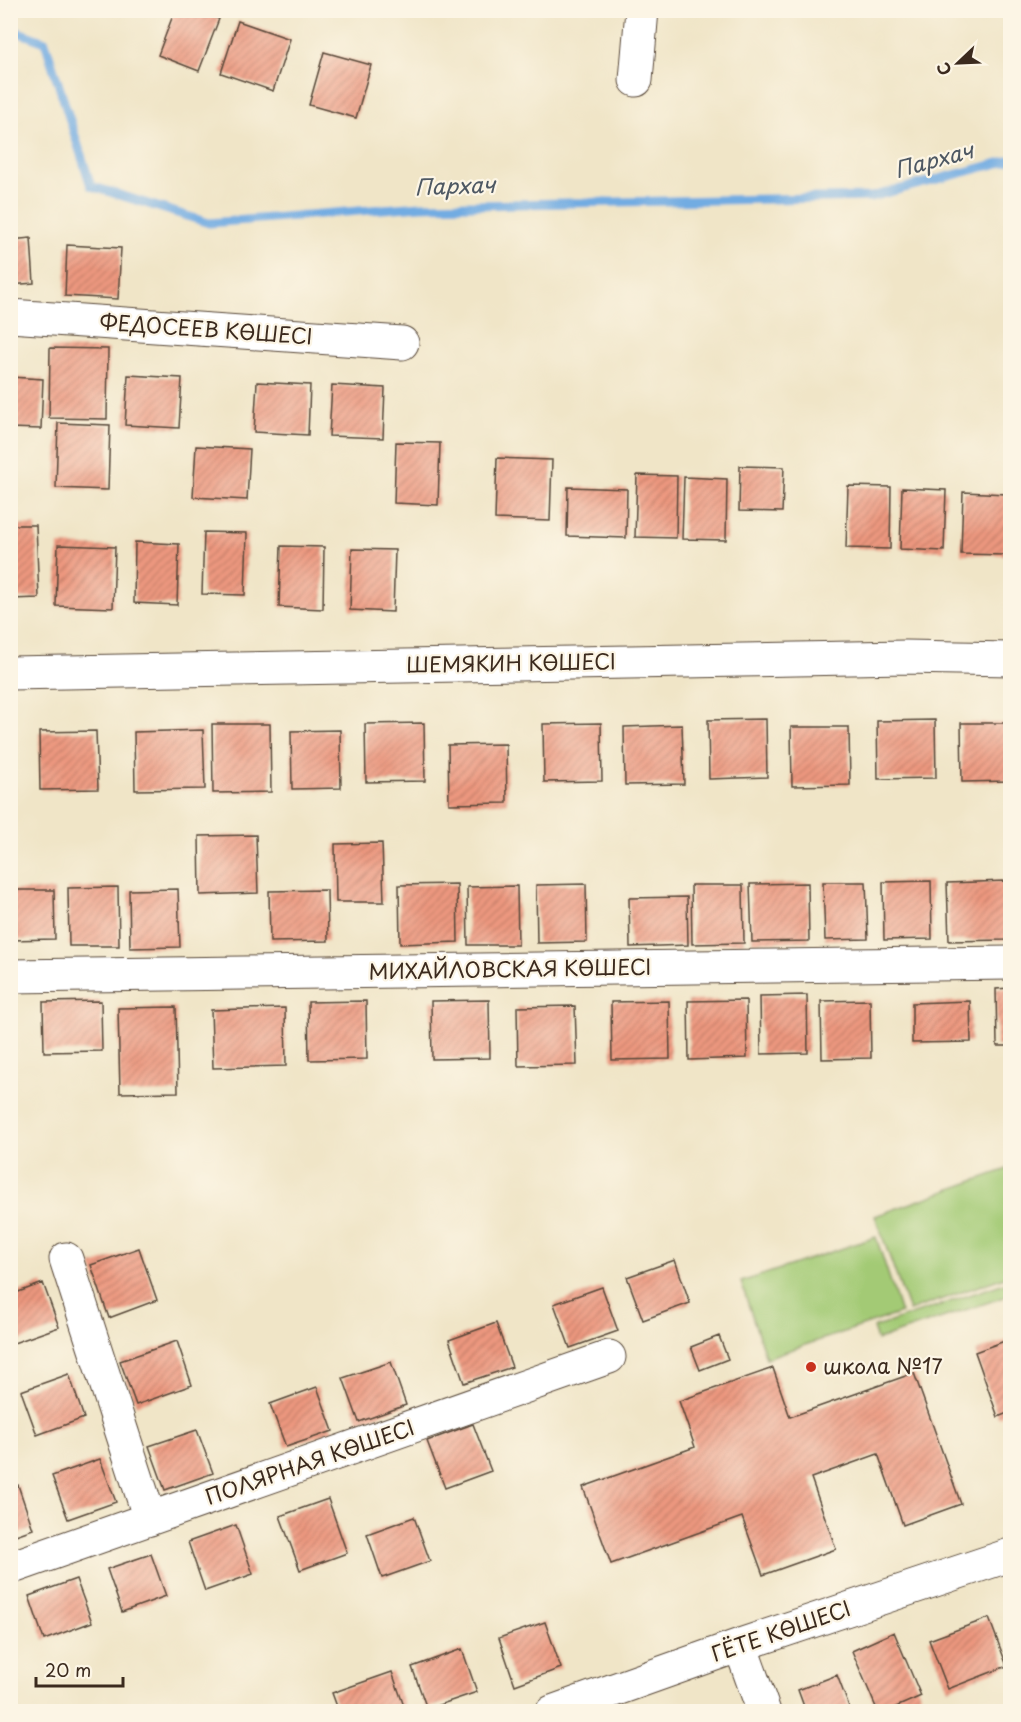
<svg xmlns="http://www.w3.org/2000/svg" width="1021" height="1722" viewBox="0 0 1021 1722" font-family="'Playpen Sans',sans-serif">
	<defs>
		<pattern id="building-hatch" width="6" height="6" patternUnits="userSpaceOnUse" patternTransform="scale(1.5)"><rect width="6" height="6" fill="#ed987f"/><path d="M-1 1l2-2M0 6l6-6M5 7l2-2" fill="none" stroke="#c17c67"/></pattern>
	</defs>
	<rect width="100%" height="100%" fill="#fcf5e5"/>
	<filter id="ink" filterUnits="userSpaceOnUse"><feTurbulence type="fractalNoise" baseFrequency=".0167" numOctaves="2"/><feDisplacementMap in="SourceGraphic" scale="12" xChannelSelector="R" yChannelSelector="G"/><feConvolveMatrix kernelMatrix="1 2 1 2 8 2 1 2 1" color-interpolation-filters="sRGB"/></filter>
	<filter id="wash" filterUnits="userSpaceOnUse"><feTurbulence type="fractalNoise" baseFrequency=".008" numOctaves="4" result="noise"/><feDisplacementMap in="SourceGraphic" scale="24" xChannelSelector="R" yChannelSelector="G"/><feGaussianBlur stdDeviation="1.35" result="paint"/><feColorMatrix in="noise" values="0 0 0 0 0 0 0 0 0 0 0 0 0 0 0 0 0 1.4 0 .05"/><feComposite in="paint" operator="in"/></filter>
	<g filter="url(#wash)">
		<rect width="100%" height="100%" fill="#f0e5c7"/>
		<!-- garden -->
		<path fill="#a3ca75" stroke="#6f7a4a" stroke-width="1.5" d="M1010 1168V1275L909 1311 875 1216Z
			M876 1237 901 1313 766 1358 741 1282Z
			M1010 1281V1295L877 1340 873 1328Z"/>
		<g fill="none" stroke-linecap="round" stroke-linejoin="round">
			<!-- stream -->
			<path stroke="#72ace2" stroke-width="9" d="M10 29 45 42 91 186 209 223 421 206 871 197 1010 160"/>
		</g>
		<g id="blocks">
			<!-- building -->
			<path fill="url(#building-hatch)" d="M175 10H197L219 19 199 71 158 55Z
				M238 21 290 39 273 91 221 73Z
				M324 52 371 65 356 118 309 105Z
				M31 238 34 283 10 285V240Z
				M67 245 121 248 118 299 65 296Z
				M50 348 108 349 107 419 49 418Z
				M128 375 182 378 179 428 125 425Z
				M10 377 43 379 41 429 10 428Z
				M257 382 310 385 308 435 254 432Z
				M332 385 385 388 383 438 329 436Z
				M58 423 110 425 108 490 56 488Z
				M396 442 440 443 438 505 394 503Z
				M196 446 250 449 247 500 193 497Z
				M497 458 552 460 550 521 495 519Z
				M740 466 784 467 782 512 739 511Z
				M637 475 677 476 676 538 635 537Z
				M684 477 727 479 726 540 682 539Z
				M848 486 891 487 890 549 846 548Z
				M568 487 627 489 626 538 567 536Z
				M902 488 946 490 944 551 900 549Z
				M963 492 1007 494 1005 555 961 554Z
				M10 525H36L39 598 10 599Z
				M204 532 247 533 245 595 202 594Z
				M135 542 179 544 177 605 134 603Z
				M58 545 115 547 113 608 56 606Z
				M281 546 324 547 323 609 279 607Z
				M352 549 395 550 393 612 350 610Z
				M766 719 767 777 709 779 708 720Z
				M935 720 936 778 878 779 877 721Z
				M424 723 425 781 366 782 365 724Z
				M601 723 602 781 544 782 543 724Z
				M961 723H1010V781L962 782Z
				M212 724H270L271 792 213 793Z
				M682 725 684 784 625 785 624 727Z
				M791 727H849L850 785 792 786Z
				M203 730 205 789 135 790 134 732Z
				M340 730 341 788 292 789 291 731Z
				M96 731 98 789 40 790 39 732Z
				M10 737H13L14 795H10Z
				M506 744 507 803 449 804 448 745Z
				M256 835 258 893 200 895 199 836Z
				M382 843 384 902H336L335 844Z
				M931 881 932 939 884 940 883 882Z
				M1006 881 1007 940 949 941 947 883Z
				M823 882H866L868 939 825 940Z
				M808 883 809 941 752 942 750 884Z
				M457 884 458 942 400 944 399 885Z
				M586 884 587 942 537 943 536 885Z
				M691 885H743L744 943 692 944Z
				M517 886 518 945H468L467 887Z
				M118 887 119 946H69L68 888Z
				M178 889 180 947 130 948 129 890Z
				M10 890H54L55 939 10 940Z
				M327 890 328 941 270 942 269 891Z
				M687 897 688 945 630 947 629 898Z
				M1010 988V1046H997L996 989Z
				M807 995 808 1053 761 1054 760 996Z
				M489 1000 490 1058 432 1059 431 1001Z
				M746 1000 747 1058 689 1060 688 1001Z
				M870 1000 871 1058 822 1059 821 1001Z
				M101 1001 102 1051 44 1052 43 1002Z
				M366 1001 367 1059 309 1060 308 1002Z
				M669 1001 670 1059 612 1060 611 1002Z
				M970 1001 971 1042 912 1043V1003Z
				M575 1006 577 1065 518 1066 517 1007Z
				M176 1007 178 1092 120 1093 118 1008Z
				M285 1008 286 1066 213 1068 211 1010Z
				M139 1248 157 1300 109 1318 91 1265Z
				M675 1260 690 1303 643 1320 627 1277Z
				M43 1283 59 1327 11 1344 10 1295Z
				M602 1287 618 1331 570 1348 554 1304Z
				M496 1323 512 1367 464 1383 449 1340Z
				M719 1336 728 1359 700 1370 691 1347Z
				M1010 1339V1412L998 1417 975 1352Z
				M177 1341 192 1385 136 1405 120 1361Z
				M391 1362 406 1405 359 1422 343 1378Z
				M773 1368 790 1417 914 1373 961 1504 903 1525 878 1454 811 1478 836 1549 763 1575 742 1517 611 1564 583 1487 695 1447 679 1401Z
				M69 1374 84 1418 37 1435 21 1391Z
				M317 1387 333 1431 286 1447 270 1404Z
				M473 1424 491 1471 445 1488 427 1441Z
				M197 1430 213 1473 165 1490 149 1446Z
				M100 1459 116 1502 68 1519 52 1476Z
				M18 1485 33 1529 10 1537V1488Z
				M328 1499 347 1553 300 1570 280 1516Z
				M414 1517 430 1561 382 1578 367 1534Z
				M236 1525 253 1574 205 1591 188 1542Z
				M151 1554 166 1596 122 1612 107 1569Z
				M76 1579 92 1622 44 1640 29 1596Z
				M989 1618 1007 1666 948 1689 929 1640Z
				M545 1622 561 1668 515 1685 499 1638Z
				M894 1632 921 1696 885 1712H878L852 1651Z
				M462 1649 477 1692 427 1709 412 1667Z
				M392 1672 406 1712H339L332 1693Z
				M837 1675 851 1712H806L798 1690Z"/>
		</g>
	</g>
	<g filter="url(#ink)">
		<use href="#blocks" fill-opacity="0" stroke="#564637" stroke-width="1.5"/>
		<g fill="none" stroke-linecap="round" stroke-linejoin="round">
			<!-- minor casing -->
			<g stroke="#564637" stroke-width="35">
				<path id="minor" d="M636 80 642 10
					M10 316 402 343
					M10 976 1010 963
					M66 1259 150 1519
					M10 1568 609 1357
					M740 1645 764 1712
					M552 1712 740 1645 1010 1555"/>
			</g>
			<!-- major casing -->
			<g stroke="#564637" stroke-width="35">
				<path id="major" d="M10 673 906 657 1010 659"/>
			</g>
			<!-- minor -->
			<use href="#minor" stroke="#fff" stroke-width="33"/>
			<!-- major -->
			<use href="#major" stroke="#fff" stroke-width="33"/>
		</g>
	</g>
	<!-- markers -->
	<circle fill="#c8321e" stroke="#fcf5e5" stroke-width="2" cx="811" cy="1367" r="6"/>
	<g text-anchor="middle" stroke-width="4.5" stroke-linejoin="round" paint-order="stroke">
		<!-- street labels -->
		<g font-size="21" fill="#3b2a1e" stroke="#fcf5e5">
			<text transform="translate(206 330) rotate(4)" y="7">ФЕДОСЕЕВ КӨШЕСІ</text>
			<text transform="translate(511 664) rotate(-1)" y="7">ШЕМЯКИН КӨШЕСІ</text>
			<text transform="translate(510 970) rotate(-1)" y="7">МИХАЙЛОВСКАЯ КӨШЕСІ</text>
			<text transform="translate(310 1463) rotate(-19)" y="7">ПОЛЯРНАЯ КӨШЕСІ</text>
			<text transform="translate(781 1632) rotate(-19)" y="7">ГЁТЕ КӨШЕСІ</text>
		</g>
		<!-- poi labels -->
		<g font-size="21" fill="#3b2a1e" stroke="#fcf5e5" text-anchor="start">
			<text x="823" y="1374">школа №17</text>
		</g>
		<!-- water labels -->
		<g font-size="22" font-style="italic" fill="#4e5863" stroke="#fcf5e5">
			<text transform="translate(934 160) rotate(-15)" y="8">Пархач</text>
			<text transform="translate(455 186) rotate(-2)" y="8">Пархач</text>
		</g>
	</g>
	<!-- margin -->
	<rect width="1021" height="1722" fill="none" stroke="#fcf5e5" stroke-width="36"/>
	<!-- north arrow -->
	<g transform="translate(958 63) rotate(247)" stroke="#fcf5e5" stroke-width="4.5" paint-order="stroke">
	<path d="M0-4.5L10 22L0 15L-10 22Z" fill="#3b2a1e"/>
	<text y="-9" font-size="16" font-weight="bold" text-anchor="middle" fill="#3b2a1e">С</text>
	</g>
	<!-- scale -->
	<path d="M36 1677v9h87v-9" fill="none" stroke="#3b2a1e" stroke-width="3"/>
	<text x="45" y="1677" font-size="18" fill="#3b2a1e" stroke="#fcf5e5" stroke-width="4.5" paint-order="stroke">20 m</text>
</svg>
